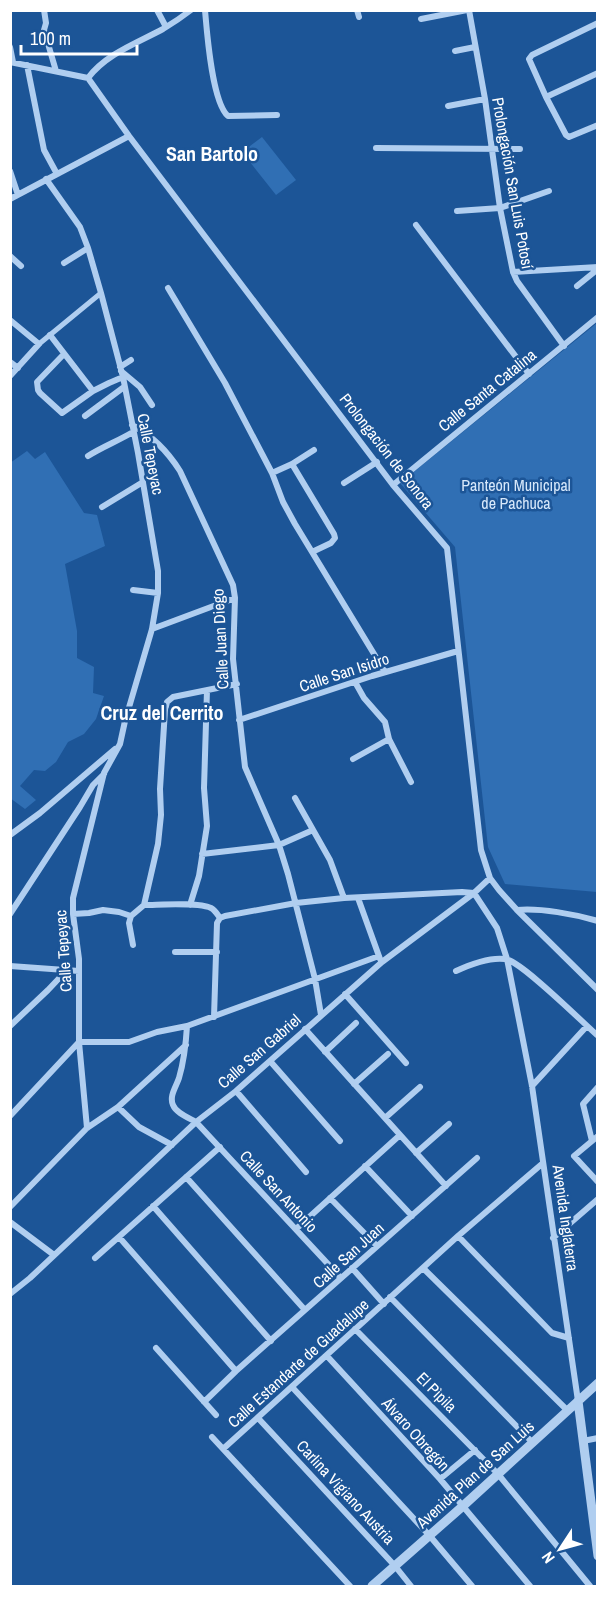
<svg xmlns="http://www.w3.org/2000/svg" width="608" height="1597" viewBox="0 0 608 1597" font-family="'Archivo Narrow',sans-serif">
	<rect width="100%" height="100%" fill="#1c5597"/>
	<!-- green -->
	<path fill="#306fb4" d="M262 137 296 180 276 195 242 152Z
		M597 323V892L505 884 488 847 455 547 400 483Z
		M27 451 35 459 45 452 84 513 97 515 105 546 65 564 77 631V658L94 667 93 693 104 696 96 719 84 734 68 742 56 762 45 771 34 770 20 786 36 800 25 809 10 798V463Z"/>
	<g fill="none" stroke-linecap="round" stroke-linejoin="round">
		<!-- pedestrian -->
		<path stroke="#b0cef0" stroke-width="5" d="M39 344 101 293"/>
		<!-- minor -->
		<path stroke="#b0cef0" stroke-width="6" d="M44 10 46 23 44 30 56 71
			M157 10 166 27
			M205 10C207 33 212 102 228 116L277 115
			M357 10 359 17
			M469 10 485 99 500 208 513 272 517 281 564 346
			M421 19 467 10
			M598 23 532 55 529 59 546 97 566 135 569 137 598 125
			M10 47 13 62
			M455 51 475 47
			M10 62 88 78
			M27 65 44 150 57 174
			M88 78 129 136 393 485 447 548 481 850 490 878 499 890 517 910 598 990
			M88 78C106 54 137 43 163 29 173 23 182 17 191 10
			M546 97 598 73
			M448 106 485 99
			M376 148 520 149
			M10 171 18 195
			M46 179 80 227 88 248 101 293 123 377 138 453 158 571V593L152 629 125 721 120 744 104 773 73 898V914L79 959V1042L87 1128
			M10 199 129 136
			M457 211 500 208 549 191
			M416 225 529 374
			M10 256 21 266
			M64 263 88 248
			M513 272 598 267
			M577 286 598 269
			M168 288 225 383 272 473 283 502 295 524 385 672
			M10 320 39 344 10 376
			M50 335 93 391
			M63 355 37 382 38 390 40 393 62 413 93 391 109 383 123 377
			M10 362 18 368
			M120 367 131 360
			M121 371 140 387 152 405
			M85 416 124 387
			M132 425C151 435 168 452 180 471L233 585 235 598 233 659 245 767 279 845 288 874 315 979 321 1015
			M88 456C102 447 118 441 133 432
			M292 464 334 534 335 538 331 543 312 552
			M272 473 292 464 314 450
			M344 483 377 462
			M393 485 598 317
			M102 507 143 482
			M133 590 158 593
			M152 629 235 598
			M355 682 364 698 385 722 389 739 411 782
			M239 720 372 676 458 651
			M353 759 389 739
			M295 798 330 860 344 898
			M10 835 40 813 115 749
			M202 854 279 845 313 830
			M358 898 380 959
			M144 905 158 844 161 815 160 789 165 710 167 702 173 697 237 684
			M190 905 199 876 207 826 204 788 207 690
			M517 910C541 908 574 914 598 921
			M10 914 80 807 93 785 104 774
			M73 914 89 913 103 910 119 912 131 916
			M131 916 144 905C159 905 198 902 211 908 215 910 217 914 220 918
			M131 916 129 923 133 945
			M220 918 225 916 296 903 344 898 462 892 474 893 497 928 507 959 532 1086 578 1401
			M175 952H217
			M10 966 79 971
			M456 971C471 964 489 957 505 959 520 960 581 1021 597 1035
			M345 994 406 1063
			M214 1017 217 923 220 918
			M10 1026 48 990 66 971
			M187 1026C186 1043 184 1061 179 1078 176 1087 169 1096 173 1105 176 1113 189 1118 196 1122L341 1278
			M305 1029 446 1186
			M325 1052 356 1023
			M270 1061 340 1141
			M354 1084 388 1054
			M532 1086 587 1026
			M236 1091 306 1172
			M118 1107 139 1127 172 1145
			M10 1116 79 1042H129L157 1032 187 1026 379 956
			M385 1118 420 1087
			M598 1136 574 1156 598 1182
			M592 1141 583 1104 598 1087
			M416 1153 449 1124
			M365 1166 412 1216
			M186 1177 305 1310
			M330 1198 377 1246
			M153 1206 271 1341
			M10 1207 87 1128 118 1107 186 1045
			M10 1222 54 1255
			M296 1229 400 1135
			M458 1236 552 1333 569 1338
			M119 1237 236 1371
			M553 1238 598 1199
			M95 1258 220 1147
			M352 1268 384 1304
			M423 1268 567 1410
			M10 1294 30 1278 196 1122 236 1091 382 962 474 893 490 878
			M390 1297 532 1442
			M355 1329 498 1474 590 1586
			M156 1348 216 1415
			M327 1356 440 1479 530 1586
			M292 1387 429 1535 472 1586
			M204 1402 236 1371 477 1158
			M258 1418 395 1566 411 1586
			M212 1437 350 1586
			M583 1441 598 1438
			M223 1449 458 1236 543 1163
			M440 1479 475 1450"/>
		<!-- tertiary -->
		<path stroke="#b0cef0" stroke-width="9" d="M578 1401 598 1556
			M372 1586 463 1506 598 1383"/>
	</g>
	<g text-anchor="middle" stroke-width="5" stroke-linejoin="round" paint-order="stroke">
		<!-- street labels -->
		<g font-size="16" fill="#fff" stroke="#1c5597">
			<text transform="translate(513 183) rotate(80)" y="6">Prolongación San Luis Potosí</text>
			<text transform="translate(487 390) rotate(-39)" y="6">Calle Santa Catalina</text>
			<text transform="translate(387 451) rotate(52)" y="6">Prolongación de Sonora</text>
			<text transform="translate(151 454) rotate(79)" y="6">Calle Tepeyac</text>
			<text transform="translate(220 639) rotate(-93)" y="6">Calle Juan Diego</text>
			<text transform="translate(344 672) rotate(-18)" y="6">Calle San Isidro</text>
			<text transform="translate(63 951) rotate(-94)" y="6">Calle Tepeyac</text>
			<text transform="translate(259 1051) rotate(-41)" y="6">Calle San Gabriel</text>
			<text transform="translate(279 1191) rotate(47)" y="6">Calle San Antonio</text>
			<text transform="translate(566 1218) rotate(82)" y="6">Avenida Inglaterra</text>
			<text transform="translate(348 1255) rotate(-42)" y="6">Calle San Juan</text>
			<text transform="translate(298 1363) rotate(-42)" y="6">Calle Estandarte de Guadalupe</text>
			<text transform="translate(437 1392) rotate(45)" y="6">El Pìpila</text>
			<text transform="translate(416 1434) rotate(48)" y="6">Álvaro Obregón</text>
			<text transform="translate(475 1474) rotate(-42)" y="6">Avenida Plan de San Luis</text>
			<text transform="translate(346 1492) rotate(47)" y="6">Carlina Vigiano Austria</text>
		</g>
		<!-- park labels -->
		<g font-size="16" fill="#d7e8fb" stroke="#1c5597">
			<text x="516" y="491">Panteón Municipal<tspan x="516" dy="18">de Pachuca</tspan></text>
		</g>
		<!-- quarter labels -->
		<g font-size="20" font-weight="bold" fill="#fff" stroke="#1c5597">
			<text x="212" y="161">San Bartolo</text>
			<text x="162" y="720">Cruz del Cerrito</text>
		</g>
	</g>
	<!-- border -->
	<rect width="608" height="1597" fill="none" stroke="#ffffff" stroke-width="24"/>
	<!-- north arrow -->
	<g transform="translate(560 1549) rotate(234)" stroke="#1c5597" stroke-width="4.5" paint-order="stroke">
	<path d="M0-4.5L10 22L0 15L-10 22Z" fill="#ffffff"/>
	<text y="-9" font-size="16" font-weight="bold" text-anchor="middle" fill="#ffffff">N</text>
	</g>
	<!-- scale -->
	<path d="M21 45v9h116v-9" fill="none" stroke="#ffffff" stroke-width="3"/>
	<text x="30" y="45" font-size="18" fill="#ffffff" stroke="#1c5597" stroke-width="4.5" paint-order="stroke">100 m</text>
</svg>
